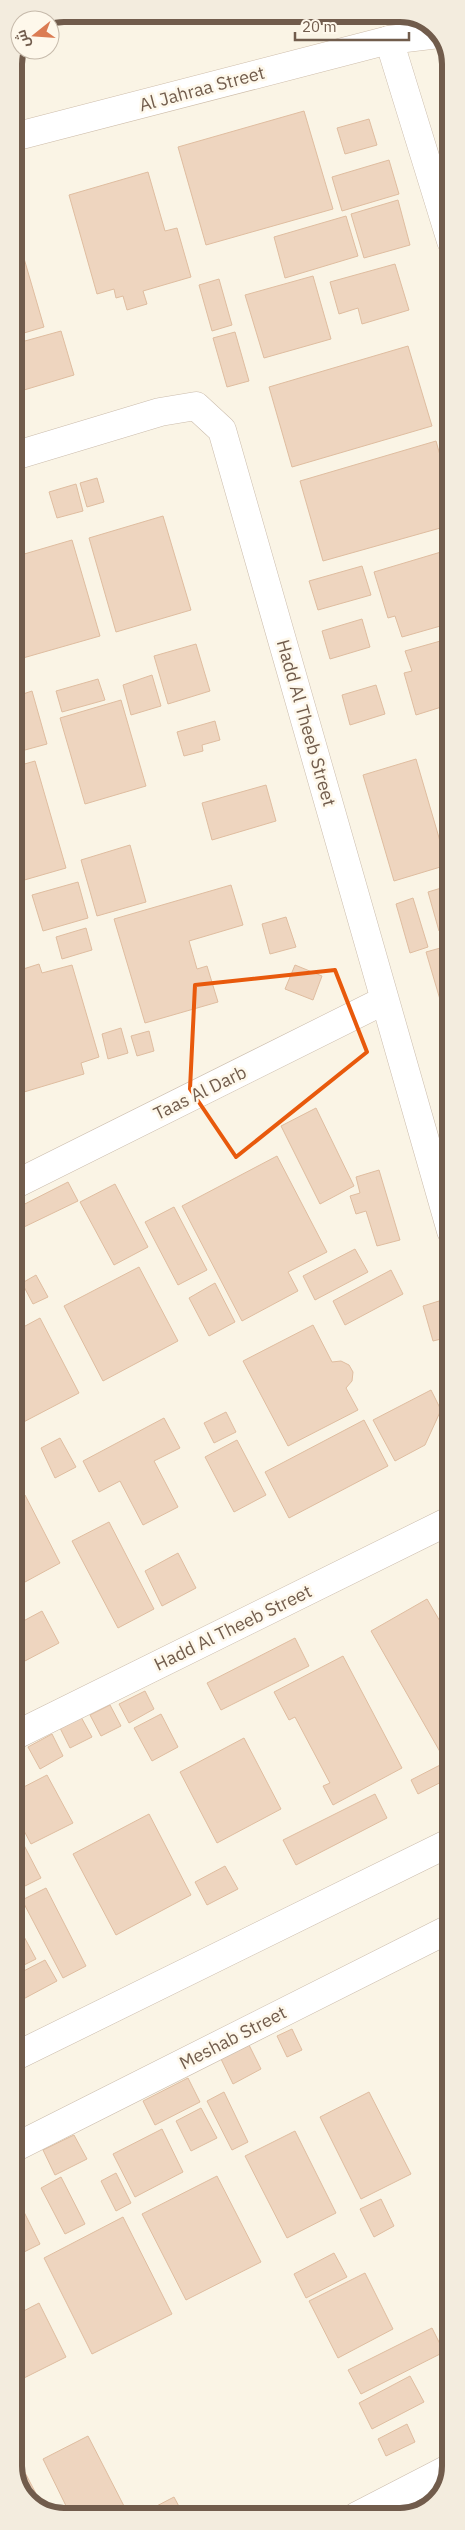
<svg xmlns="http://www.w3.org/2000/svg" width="465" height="2530" viewBox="0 0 465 2530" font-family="'IBM Plex Sans',Cairo,sans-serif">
	<rect width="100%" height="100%" fill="#faf4e5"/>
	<!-- building -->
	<path fill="#eed5bf" stroke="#dfbda0" d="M304 111 333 209 206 245 178 147Z
		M369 119 377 145 345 154 337 128Z
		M389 160 399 194 342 211 332 177Z
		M148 172 165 231 177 228 191 277 143 291 147 304 127 310 123 296 116 298 114 289 97 294 69 195Z
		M398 200 410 245 364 258 351 214Z
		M346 216 358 256 285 278 274 237Z
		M14 224 44 327 14 336Z
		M395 264 409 310 362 324 358 308 339 314 330 282Z
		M313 276 331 339 264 358 245 295Z
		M219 279 232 325 212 331 199 285Z
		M61 331 74 375 14 393V344Z
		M235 332 249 381 227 387 213 338Z
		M408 346 432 426 292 467 269 387Z
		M436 441 451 494V525L323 561 300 481Z
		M97 478 104 502 87 507 80 483Z
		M76 484 83 511 57 518 49 492Z
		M163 516 191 610 116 632 89 538Z
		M72 540 100 636 23 658 14 627V557Z
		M451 549V623L402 637 395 616 388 618 374 572Z
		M362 566 371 595 318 610 309 581Z
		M362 619 370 647 330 659 322 631Z
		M451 638V704L416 715 404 673 412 671 405 651Z
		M196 644 210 691 168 704 154 656Z
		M152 675 161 706 131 715 123 685Z
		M98 679 105 700 62 712 56 691Z
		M376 685 385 714 350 725 342 695Z
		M32 691 47 744 14 753V697Z
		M121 700 146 786 85 804 60 718Z
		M215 721 220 740 202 745 203 751 184 756 177 732Z
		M416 759 447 865 394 881 363 775Z
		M35 761 66 868 14 883V767Z
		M266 785 276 821 212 840 202 803Z
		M130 845 146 902 97 916 81 860Z
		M78 882 88 918 43 931 32 895Z
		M231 885 243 925 189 941 197 969 207 966 218 1002 145 1023 114 919Z
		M451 885V927L439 931 428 892Z
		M413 898 428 947 410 953 396 904Z
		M286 917 296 947 270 954 262 924Z
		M86 928 92 950 62 959 56 937Z
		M451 945V1030H449L426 952Z
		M14 961 17 971 39 964 42 973 72 965 99 1057 81 1063 84 1074 24 1092 14 1059Z
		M295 965 322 976 313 1000 285 989Z
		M121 1028 128 1053 108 1059 102 1034Z
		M149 1031 154 1051 137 1056 131 1036Z
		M316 1108 354 1186 320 1204 281 1126Z
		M277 1156 327 1252 288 1272 298 1291 242 1321 182 1206Z
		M379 1170 400 1240 377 1246 366 1211 356 1214 350 1196 360 1193 356 1177Z
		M68 1182 78 1201 24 1227 15 1209Z
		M115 1184 148 1247 114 1265 80 1202Z
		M174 1207 207 1270 178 1285 145 1222Z
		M355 1249 368 1272 315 1300 303 1276Z
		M139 1267 178 1341 103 1381 64 1306Z
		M391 1270 403 1294 345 1325 333 1301Z
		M36 1275 48 1297 33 1304 22 1283Z
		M215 1283 235 1322 209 1336 189 1298Z
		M439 1301 449 1337 433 1341 423 1306Z
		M40 1318 79 1393 14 1427V1332Z
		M313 1325 332 1362 341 1361 349 1365 353 1372 352 1381 346 1388 358 1410 288 1446 243 1361Z
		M431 1390 441 1410 425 1445 395 1461 373 1420Z
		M226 1412 236 1432 214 1443 204 1423Z
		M164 1418 180 1448 154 1461 178 1507 143 1525 120 1481 99 1492 83 1461Z
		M364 1420 388 1466 289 1518 265 1472Z
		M60 1438 76 1467 55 1478 41 1448Z
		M237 1440 266 1495 234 1512 205 1457Z
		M25 1495 60 1563 14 1588V1501Z
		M109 1522 154 1609 118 1628 72 1541Z
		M178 1553 196 1588 162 1606 145 1571Z
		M427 1599 451 1640V1752L443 1757 371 1631Z
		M42 1611 59 1643 23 1662 14 1645V1626Z
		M295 1638 309 1666 221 1710 207 1683Z
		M343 1656 402 1768 333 1805 323 1786 330 1783 295 1717 289 1720 274 1692Z
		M14 1657 22 1672 14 1676Z
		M145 1691 154 1709 129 1723 119 1704Z
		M110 1705 121 1726 101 1736 90 1715Z
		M161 1714 178 1747 152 1761 134 1728Z
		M81 1717 92 1737 70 1748 60 1728Z
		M52 1734 63 1756 40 1769 28 1747Z
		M244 1738 281 1809 217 1843 180 1772Z
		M442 1764 449 1778 418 1794 411 1780Z
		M47 1775 73 1823 31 1844 14 1812V1792Z
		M375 1794 387 1818 296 1865 283 1840Z
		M149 1814 191 1895 116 1935 73 1854Z
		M14 1826 41 1878 19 1889 14 1880Z
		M225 1866 238 1889 207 1905 195 1882Z
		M46 1888 86 1966 63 1978 22 1900Z
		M14 1918 36 1959 14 1970Z
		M45 1960 57 1981 14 2004V1976Z
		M292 2029 302 2050 287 2057 277 2036Z
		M249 2045 261 2069 233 2084 221 2059Z
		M188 2078 200 2102 155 2125 143 2101Z
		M224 2092 248 2142 232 2150 207 2101Z
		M369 2092 411 2174 361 2199 320 2117Z
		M201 2108 217 2138 191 2151 176 2121Z
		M162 2129 183 2172 135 2197 113 2154Z
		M295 2131 336 2213 287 2238 245 2156Z
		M74 2135 87 2159 55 2175 43 2150Z
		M116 2173 131 2203 116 2211 101 2181Z
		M217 2176 261 2262 186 2300 142 2214Z
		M61 2177 85 2224 65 2234 41 2188Z
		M17 2198 40 2244 14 2257V2199Z
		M381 2199 394 2226 374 2237 360 2209Z
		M123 2217 172 2314 92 2354 44 2258Z
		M334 2253 347 2277 306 2298 294 2274Z
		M365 2273 393 2329 338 2358 309 2301Z
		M39 2303 66 2357 14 2383V2316Z
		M432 2328 444 2352 361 2394 348 2370Z
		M410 2376 424 2402 372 2429 359 2403Z
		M407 2424 415 2442 386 2456 378 2439Z
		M14 2431 22 2446 14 2450Z
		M88 2436 125 2508 108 2516H71L43 2459Z
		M19 2461 44 2509 29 2502 14 2472V2463Z
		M174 2497 184 2516H152L149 2510Z"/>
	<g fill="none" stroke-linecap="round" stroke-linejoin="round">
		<!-- street casing -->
		<g stroke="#cbbcac" stroke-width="29">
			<path id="street" d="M389 40 451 241
				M14 456 160 412 196 406 222 430 451 1231
				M14 1185 385 1000
				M14 1736 451 1520
				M14 2057 451 1842
				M14 2148 451 1928
				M357 2516 450 2468"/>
		</g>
		<!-- secondary casing -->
		<g stroke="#cebdaa" stroke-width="29">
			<path id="secondary" d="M14 137 389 40 439 34"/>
		</g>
		<!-- street -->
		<use href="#street" stroke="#fff" stroke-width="28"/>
		<!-- secondary -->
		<use href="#secondary" stroke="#fff" stroke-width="28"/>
	</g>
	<!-- marked area -->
	<path fill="none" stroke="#e8590c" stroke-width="4" stroke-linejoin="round" d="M335 970 367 1052 236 1157 190 1089 195 985Z"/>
	<g text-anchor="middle" stroke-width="5" stroke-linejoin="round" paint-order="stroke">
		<!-- street labels -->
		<g font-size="18" fill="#715c4c" stroke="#fef8eb">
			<text transform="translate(202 89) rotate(-15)" y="6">Al Jahraa Street</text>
			<text transform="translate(306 723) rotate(74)" y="6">Hadd Al Theeb Street</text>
			<text transform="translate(200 1093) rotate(-26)" y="6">Taas Al Darb</text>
			<text transform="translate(233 1628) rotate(-26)" y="6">Hadd Al Theeb Street</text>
			<text transform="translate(233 2038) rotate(-27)" y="6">Meshab Street</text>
		</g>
	</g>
	<!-- crop -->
	<path d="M0 0H465V2530H0ZM64 22H400A42 42 0 0 1 442 64V2466A42 42 0 0 1 400 2508H64A42 42 0 0 1 22 2466V64A42 42 0 0 1 64 22Z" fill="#f3ecde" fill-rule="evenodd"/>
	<path fill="none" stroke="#715c4c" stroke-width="6" d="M64 22H400A42 42 0 0 1 442 64V2466A42 42 0 0 1 400 2508H64A42 42 0 0 1 22 2466V64A42 42 0 0 1 64 22Z"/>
	<!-- north arrow -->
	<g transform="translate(35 35) rotate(253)"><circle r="24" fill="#fef8eb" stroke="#c6baab"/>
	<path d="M0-4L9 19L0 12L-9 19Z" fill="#db7c53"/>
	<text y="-8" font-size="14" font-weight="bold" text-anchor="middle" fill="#715c4c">ش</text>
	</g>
	<!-- scale -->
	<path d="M295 32v8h114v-8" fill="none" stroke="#715c4c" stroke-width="2.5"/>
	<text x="302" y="32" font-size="15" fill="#715c4c" stroke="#fef8eb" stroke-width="4" paint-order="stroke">20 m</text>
</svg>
